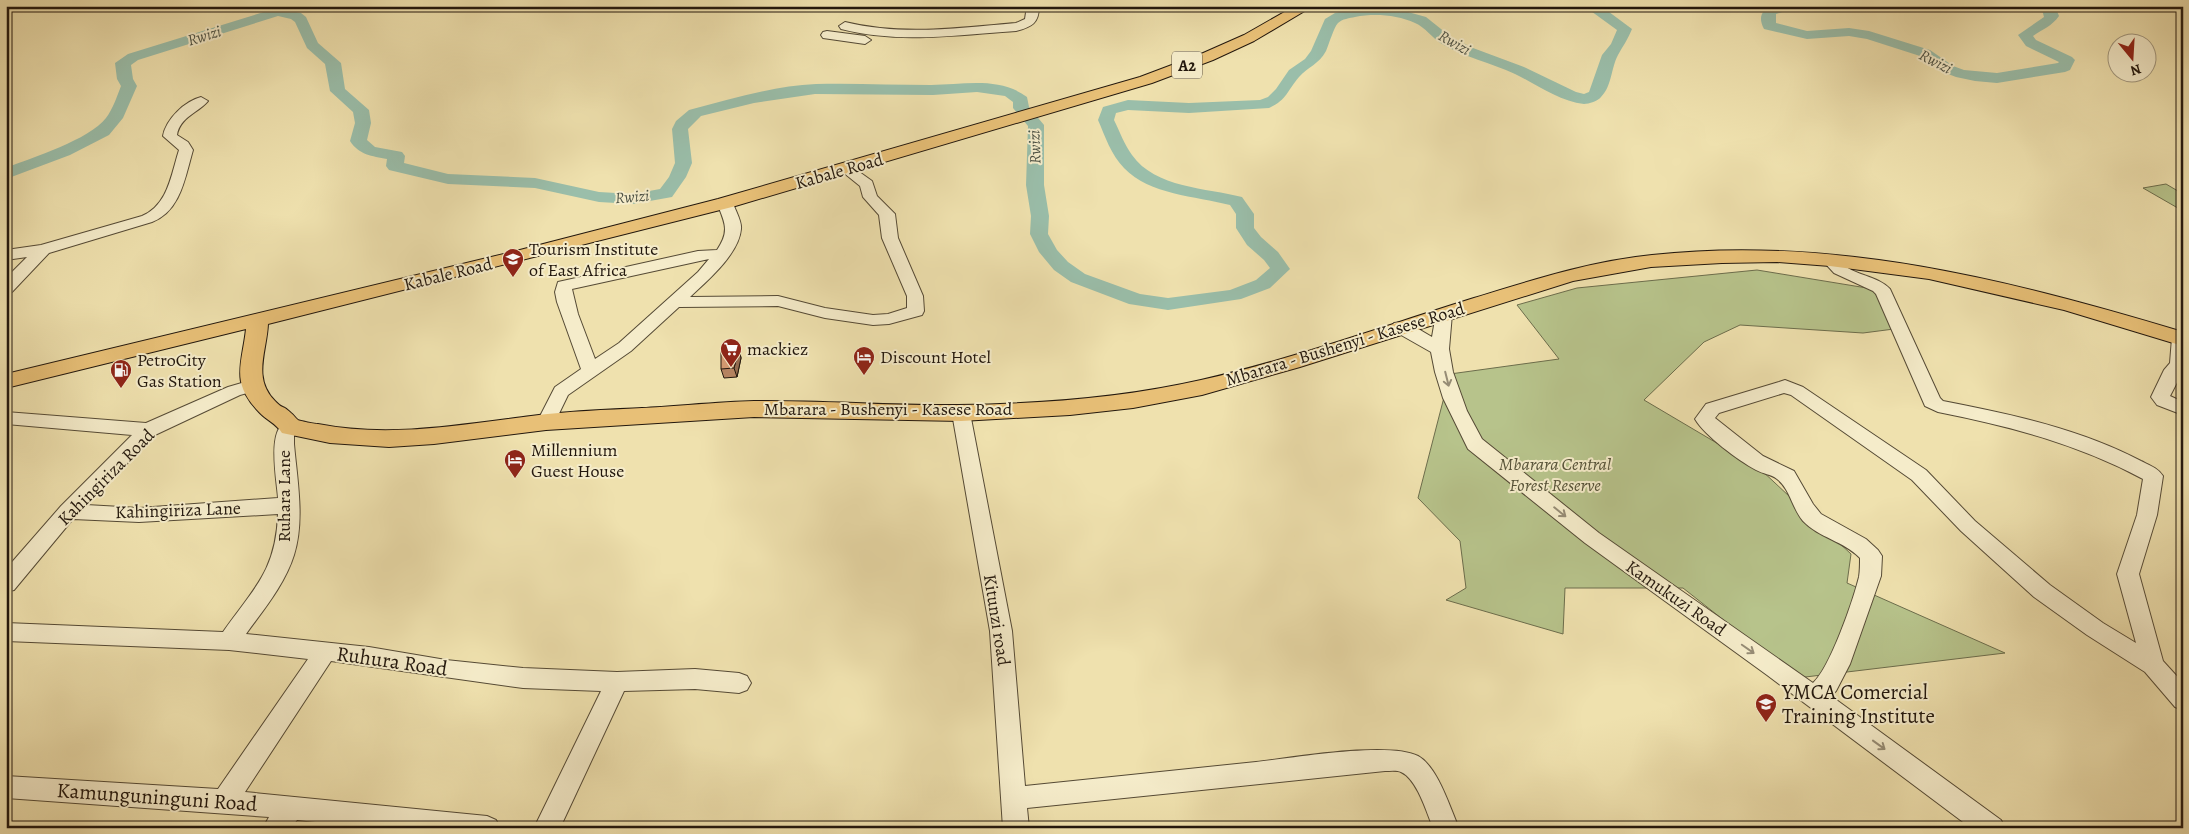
<svg xmlns="http://www.w3.org/2000/svg" width="2189" height="834" viewBox="0 0 2189 834" font-family="Alegreya,serif">
	<rect width="100%" height="100%" fill="#efe1ae"/>
	<filter id="stains"><feTurbulence type="fractalNoise" baseFrequency=".004" numOctaves="4"/><feColorMatrix values="0 0 0 0 .2 0 0 0 0 .09 0 0 0 0 .02 0 0 0 .5 -.17"/></filter>
	<radialGradient id="worn" r=".72"><stop offset=".6" stop-color="#630" stop-opacity="0"/><stop offset="1" stop-color="#630" stop-opacity=".3"/></radialGradient>
	<!-- green -->
	<path fill="#b7c38b" stroke="#6c6d4c" d="M2166 184 2183 194V211L2143 188Z
		M1757 270 1873 289 1894 329 1863 333 1740 325 1704 342 1644 400 1759 468 1851 554 1847 583 2005 653 1797 678 1683 588H1565L1563 634 1446 600 1466 588 1460 541 1418 498 1450 374 1559 359 1517 305 1577 288Z"/>
	<g fill="none" stroke-linecap="round" stroke-linejoin="round">
		<!-- river -->
		<path fill="#9abeaa" fill-rule="evenodd" d="M1584 6H1601L1632 29C1628 39 1623 46 1618 55 1611 68 1612 86 1601 97 1598 101 1589 104 1584 104 1560 102 1536 84 1515 74 1491 63 1464 57 1442 44 1432 38 1425 27 1415 23 1397 15 1375 13 1355 17 1350 18 1342 19 1338 23 1334 27 1329 44 1326 51 1319 64 1308 67 1299 77 1287 91 1287 100 1269 108L1189 113 1128 110 1116 113 1114 120C1120 132 1124 144 1132 155 1155 188 1207 188 1242 197L1254 214V228L1261 237 1278 252 1290 269 1270 288 1241 299 1168 310 1129 304 1071 282 1054 270 1039 252 1030 234 1031 216 1026 185 1028 126 1013 108V102L1005 96 977 92 933 95 815 94 754 103 701 116 688 129 692 163 686 177 672 197 633 204 599 202 535 188 448 184 389 170 386 166 387 159C372 156 359 155 350 141L355 123 353 112 330 91 325 64 307 48 295 22 291 19 278 16 138 60 131 65 133 79 137 86 123 118 109 135 70 155 6 179V168C33 157 89 140 106 118 113 109 117 96 121 86L117 79 115 63 128 54 277 8 301 13 306 17 318 43 341 63 345 89 369 110 371 123 367 140 375 147 402 152 405 156 404 163 448 174 535 178 599 192 633 194 660 189 669 177 675 163 672 129 676 121 689 110C731 99 773 86 816 84 854 83 893 85 931 85 963 85 999 76 1027 97L1029 107 1044 125V185L1049 216 1048 234 1057 250 1068 262 1085 274 1140 294 1168 298 1230 290 1256 280 1270 268 1264 260 1247 245 1236 228V214L1230 205C1195 196 1150 195 1124 168 1111 155 1105 136 1098 120L1103 107 1128 100 1189 103 1260 100 1268 97 1276 89 1289 70 1305 59 1311 51 1325 19 1335 13 1357 8 1378 7H1390L1426 17 1451 37 1473 48 1524 67 1576 92 1584 94 1589 92 1602 55 1611 44 1617 30Z
			M1772 6H1794L1792 9 1776 14V23L1807 31 1849 28 1869 31 1930 50 1953 66 1964 70 1997 73 2058 63 2059 62 2026 46 2018 35 2044 17 2041 6H2055L2059 16C2052 26 2043 29 2033 36L2036 40 2072 57 2075 60 2070 70 2065 72 1997 83 1975 81 1956 77 1943 72 1920 56 1867 39 1849 36 1807 39 1764 29C1758 18 1761 10 1772 6Z"/>
		<!-- minor casing -->
		<g stroke="#554a35" stroke-width="2">
			<path id="minor" d="M1027 6H1039C1039 23 1032 27 1016 31 955 35 901 44 841 29L839 26 845 22C902 36 958 28 1016 23L1025 19Z
				M827 31 865 36 871 40 865 44 823 38 821 35 823 32Z
				M201 97 208 101C198 113 180 117 177 135L188 142 193 150C185 177 181 211 152 222L49 253 12 292 6 293V278L27 257 6 260V250L41 245 142 216C168 205 171 175 179 150L163 136C166 119 185 101 201 97Z
				M846 165 851 166 872 181 877 196 895 214 898 238 923 296 924 311 922 315 889 324 873 325 825 318 778 306 679 307 631 351 568 395 553 426 546 428 539 426 537 422 555 387 581 369 557 302 555 292 558 282 698 251 717 250C730 231 725 223 717 203L720 200H730L733 203C735 210 742 221 741 229 739 254 707 281 690 297L778 296 825 308 873 315 888 314 907 308V296L882 238 879 215 863 197 860 186 839 169 841 166ZM709 259 698 272 619 343 595 359 578 314 572 289Z
				M1830 255C1838 257 1840 263 1846 267 1860 276 1879 277 1890 289L1940 398 1943 401C2010 414 2081 429 2141 461 2149 465 2158 468 2163 476L2157 515 2139 574 2163 661 2183 683V710L2175 707 2145 672 2087 635 2034 597 1961 531 1912 480 1791 395 1784 393 1719 413 1715 418 1763 456 1794 471 1813 504 1821 514 1866 539 1878 550 1882 556 1881 576 1850 664 1836 691 1831 696 2001 820 2005 828H1971L1767 675 1585 543 1468 449 1443 398 1435 372 1431 352 1394 331 1391 327 1394 323C1407 320 1421 331 1432 337L1436 314 1438 310H1450L1452 314 1449 349 1453 372 1467 411 1482 439 1599 533 1813 683C1830 668 1853 601 1859 577 1860 571 1860 564 1860 558 1844 541 1819 538 1803 521 1792 508 1790 489 1777 479 1771 474 1763 474 1756 470 1738 460 1705 436 1695 419L1706 404 1779 382 1785 380 1803 387 1926 470 1975 521 2050 585 2103 623 2136 643 2117 574 2137 515 2143 479C2078 444 2009 426 1938 412L1925 406 1876 294 1873 291 1834 273 1822 260 1824 257Z
				M2183 333V371L2170 396 2183 402V415L2157 405 2151 397 2164 370 2170 363 2172 338 2175 334Z
				M252 380 258 382 261 386 258 390 240 395 155 435 86 505 139 508 278 498C277 480 263 413 297 422L299 427 294 436V444C297 479 305 520 294 555 285 584 264 609 246 634L369 647 446 660 523 668 617 672 695 669 739 673 747 676 751 683 747 690 739 693 695 689 624 691 560 828H534L601 691 523 688 331 661 245 792 487 816 496 820 500 828H371L297 820 291 828H263L269 817 6 798V776L218 789 308 659 229 650 6 641V623L223 632C254 588 276 571 278 514L139 522 73 519 14 590 6 592V569L61 506 132 435 6 424V412L146 423 228 387Z
				M961 407 968 409 970 413 1012 631 1025 786C1102 778 1179 770 1256 762 1292 758 1389 741 1418 756 1438 767 1450 808 1459 828H1433C1427 813 1417 779 1401 772 1397 770 1390 771 1385 771L1027 808 1029 828H1003L990 631 952 413 954 409Z"/>
		</g>
		<!-- major casing -->
		<g stroke="#22170d" stroke-width="2">
			<path id="major" d="M1295 6H1313L1254 41 1213 60 1152 83 732 207 268 324C267 351 252 378 275 401 285 411 280 403 291 413 294 415 295 418 298 420 299 421 316 424 318 424 388 438 461 425 531 416 568 411 605 410 642 408 680 406 717 402 754 401 822 400 890 406 958 405 1039 404 1122 398 1201 380 1293 359 1384 326 1474 298 1533 280 1591 261 1652 255 1834 235 2010 280 2183 332V346L2064 310 1929 279 1830 266 1777 262 1722 263 1651 267 1573 281 1300 367 1202 395 1133 408 1070 415 961 421 754 417 546 430 434 444 389 447 330 443 282 433C276 423 266 420 259 412 230 382 242 365 246 329L6 388V374L516 251 718 199 1140 77 1201 54 1244 35Z"/>
		</g>
		<!-- minor -->
		<use href="#minor" fill="#f5ecca" fill-rule="evenodd"/>
		<!-- major -->
		<use href="#major" fill="#e8c077" fill-rule="evenodd"/>
	</g>
	<!-- wall -->
	<path fill="#b68462" stroke="#22170d" d="M739 349 741 358 737 377 724 378 721 369Z"/>
	<!-- shaded-wall -->
	<path fill="#946c50" stroke="#22170d" d="M739 349 741 358 737 377 734 368Z"/>
	<!-- building -->
	<path fill="#d49a72" stroke="#22170d" d="M721 349H739L734 368 721 369Z"/>
	<!-- one-way arrows -->
	<defs><path id="oneway-shaft" d="M-6 0H5M1.5-3L5.5 0L1.5 3" fill="none" stroke-width="1.6" stroke-linecap="round" stroke-linejoin="round" transform="scale(1.25)"/></defs>
	<g stroke="#968c75">
		<use href="#oneway-shaft" transform="translate(1447 379) rotate(76)"/>
		<use href="#oneway-shaft" transform="translate(1560 512) rotate(39)"/>
		<use href="#oneway-shaft" transform="translate(1748 649) rotate(35)"/>
		<use href="#oneway-shaft" transform="translate(1879 745) rotate(36)"/>
	</g>
	<!-- icons -->
	<defs>
		<g id="school-pin" transform="scale(1.125)"><path d="M0 17L-7.5 6A9.5 9.5 0 1 1 7.5 6Z" fill="#8f2418" stroke="#f5ecca"/><path d="M0-5L7-2L0 1L-7-2ZM-4 1L0 2.5L4 1V4Q0 6-4 4Z" fill="#fff"/></g>
		<g id="supermarket-pin" transform="scale(1.125)"><path d="M0 17L-7.5 6A9.5 9.5 0 1 1 7.5 6Z" fill="#8f2418" stroke="#f5ecca"/><path d="M-6-5.5h2.5l.6 2H6L4.5 2H-2.5L-4.4-4H-6ZM-1.5 3.2a1.3 1.3 0 1 0 .1 0ZM3 3.2a1.3 1.3 0 1 0 .1 0Z" fill="#fff"/></g>
		<g id="hotel-pin" transform="scale(1.125)"><path d="M0 17L-7.5 6A9.5 9.5 0 1 1 7.5 6Z" fill="#8f2418" stroke="#f5ecca"/><path d="M-6-4.5h1.5V1H6V5H4.5V3h-9V5H-6ZM-4 0a1.8 1.8 0 1 1 3.6 0ZM.5 0V-2.5h3Q6-2.5 6 0Z" fill="#fff"/></g>
		<g id="fuel-pin" transform="scale(1.125)"><path d="M0 17L-7.5 6A9.5 9.5 0 1 1 7.5 6Z" fill="#8f2418" stroke="#f5ecca"/><path d="M-5.5-6h7V0h2V4h1.3V-2.5L3-4.5l.8-.8L6-3V5H2.5V1h-1V6h-7ZM-4.2-4.7v3.2H.2V-4.7Z" fill="#fff"/></g>
	</defs>
	<g fill-rule="evenodd">
		<use href="#school-pin" x="513" y="259"/>
		<use href="#supermarket-pin" x="731" y="349"/>
		<use href="#hotel-pin" x="864" y="357"/>
		<use href="#fuel-pin" x="121" y="370"/>
		<use href="#hotel-pin" x="515" y="460"/>
		<use href="#school-pin" x="1766" y="704"/>
	</g>
	<g text-anchor="middle" stroke-width="4" stroke-linejoin="round" paint-order="stroke">
		<!-- far-water labels -->
		<g font-size="16" font-style="italic" fill="#4c5144" stroke="#f5ecca">
			<text transform="translate(204 35) rotate(-17)" y="6">Rwizi</text>
			<text transform="translate(1455 42) rotate(30)" y="6">Rwizi</text>
			<text transform="translate(1936 61) rotate(28)" y="6">Rwizi</text>
			<text transform="translate(1034 147) rotate(-92)" y="6">Rwizi</text>
			<text transform="translate(632 196) rotate(-4)" y="6">Rwizi</text>
		</g>
		<!-- shield labels -->
		<rect fill="#f5ecca" stroke="#615746" stroke-width="1" x="1172" y="51.5" width="30" height="27" rx="4"/>
		<g font-size="16" font-weight="bold" fill="#22170d">
			<text x="1187" y="71">A2</text>
		</g>
		<!-- street labels -->
		<g font-size="18" fill="#22170d" stroke="#f5ecca">
			<text transform="translate(839 171) rotate(-16)" y="6">Kabale Road</text>
			<text transform="translate(448 274) rotate(-14)" y="6">Kabale Road</text>
			<text transform="translate(1345 344) rotate(-17)" y="6">Mbarara - Bushenyi - Kasese Road</text>
			<text x="888" y="415">Mbarara - Bushenyi - Kasese Road</text>
			<text transform="translate(106 477) rotate(-45)" y="6">Kahingiriza Road</text>
			<text transform="translate(284 496) rotate(-90)" y="6">Ruhara Lane</text>
			<text transform="translate(178 510) rotate(-2)" y="6">Kahingiriza Lane</text>
			<text transform="translate(1676 598) rotate(35)" y="6">Kamukuzi Road</text>
			<text transform="translate(997 620) rotate(81)" y="6">Kitunzi road</text>
		</g>
		<!-- poi labels -->
		<g font-size="18" fill="#22170d" stroke="#f5ecca" text-anchor="start">
			<text x="529" y="255">Tourism Institute<tspan x="529" dy="21">of East Africa</tspan></text>
			<text x="747" y="355">mackiez</text>
			<text x="880" y="363">Discount Hotel</text>
			<text x="137" y="366">PetroCity<tspan x="137" dy="21">Gas Station</tspan></text>
			<text x="531" y="456">Millennium<tspan x="531" dy="21">Guest House</tspan></text>
		</g>
		<!-- park labels -->
		<g font-size="18" font-style="italic" fill="#565339" stroke="#f5ecca">
			<text x="1555" y="470">Mbarara Central<tspan x="1555" dy="21">Forest Reserve</tspan></text>
		</g>
		<!-- near-street labels -->
		<g font-size="21" fill="#22170d" stroke="#f5ecca">
			<text transform="translate(392 661) rotate(8)" y="7">Ruhura Road</text>
			<text transform="translate(157 797) rotate(4)" y="7">Kamunguninguni Road</text>
		</g>
		<!-- near-poi labels -->
		<g font-size="21" fill="#22170d" stroke="#f5ecca" text-anchor="start">
			<text x="1782" y="699">YMCA Comercial<tspan x="1782" dy="24">Training Institute</tspan></text>
		</g>
	</g>
	<!-- margin -->
	<rect width="2189" height="834" fill="none" stroke="#efe1ae" stroke-width="25"/>
	<rect x="8" y="8" width="2174" height="819" fill="none" stroke="#22170d" stroke-width="2.5"/>
	<rect x="12" y="12" width="2164" height="809" fill="none" stroke="#22170d"/>
	<!-- north arrow -->
	<g transform="translate(2132 58) rotate(162)"><circle r="24" fill="#f5ecca" stroke="#a1977e"/>
	<path d="M0-4L9 19L0 12L-9 19Z" fill="#8f2418"/>
	<text y="-8" font-size="14" font-weight="bold" text-anchor="middle" fill="#22170d">N</text>
	</g>
	<rect width="100%" height="100%" filter="url(#stains)"/>
	<rect width="100%" height="100%" fill="url(#worn)"/>
</svg>
